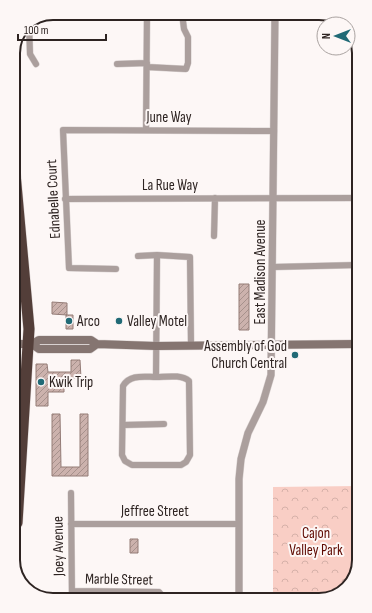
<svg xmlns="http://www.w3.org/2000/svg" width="372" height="613" viewBox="0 0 372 613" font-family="'Sofia Sans Condensed',sans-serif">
	<defs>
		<pattern id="park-crowns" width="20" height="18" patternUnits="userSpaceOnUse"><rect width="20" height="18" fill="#f9cec5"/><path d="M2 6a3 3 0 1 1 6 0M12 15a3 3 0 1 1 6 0" fill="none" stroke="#d6b1a9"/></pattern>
		<pattern id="building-hatch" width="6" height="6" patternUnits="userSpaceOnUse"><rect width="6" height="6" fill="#ccb2ad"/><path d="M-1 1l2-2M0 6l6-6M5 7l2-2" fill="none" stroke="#a6918c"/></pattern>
	</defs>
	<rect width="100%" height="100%" fill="#fdf7f6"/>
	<!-- park -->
	<path fill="url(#park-crowns)" d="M358 486 359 562 352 582 336 596 273 597V487Z"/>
	<!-- pitch -->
	<path fill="#f9cec5" d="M358 499 359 562 356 572H339C338 546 332 515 358 499Z"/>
	<!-- building -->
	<path fill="url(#building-hatch)" stroke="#947c77" d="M239 284H249V330H239Z
		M52 302 67 303V315L52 314Z
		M66 315H73V329H66Z
		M71 360H80L81 378 64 379V392H48V406H36V364H47L48 372H71Z
		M52 414H60L61 467H80V414H88V476H52Z
		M130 539H138V553H130Z"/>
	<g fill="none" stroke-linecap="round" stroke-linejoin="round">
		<!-- minor casing -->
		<g stroke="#d8d1d0" stroke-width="7">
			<path id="minor" d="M29 23 30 54 36 64
				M117 64 147 63
				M147 67 186 69 188 63V37L184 29 182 13
				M146 130 147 13
				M65 199 356 198
				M214 236 215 198
				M138 256 157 255
				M273 267 357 265
				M116 269 69 268 63 130 274 131
				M156 377C166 377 181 374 189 381L190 455 186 462 181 465H132L125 461 122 455 123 386C130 374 144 377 156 377Z
				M156 377 157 255 190 257 191 345
				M123 425 164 424
				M71 493 72 600
				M71 524H239
				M72 591 159 592 164 598"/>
		</g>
		<!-- tertiary casing -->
		<g stroke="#d8d1d0" stroke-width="8">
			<path id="tertiary" d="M239 597V479L241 459 248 433 263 402 271 375 275 13"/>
		</g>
		<!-- secondary casing -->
		<g stroke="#d8d1d0" stroke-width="9">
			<path id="secondary" d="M15 344H29
				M97 344 90 349H39L32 344 39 340H91L97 344 156 346 357 344"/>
		</g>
		<!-- motorway casing -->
		<g stroke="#d8d1d0" stroke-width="12">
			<path id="motorway" d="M14 162 29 329 17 523"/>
		</g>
		<!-- minor -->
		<use href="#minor" stroke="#ab9f9d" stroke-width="6"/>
		<!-- tertiary -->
		<use href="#tertiary" stroke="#ab9f9d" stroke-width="7"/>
		<!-- secondary -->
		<use href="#secondary" stroke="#857571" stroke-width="8"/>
		<!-- motorway -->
		<use href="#motorway" stroke="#533e39" stroke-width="11"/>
	</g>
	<!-- markers -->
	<g fill="#216a76" stroke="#fdf7f6" stroke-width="1.5">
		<circle cx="69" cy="321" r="4"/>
		<circle cx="119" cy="321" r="4"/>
		<circle cx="295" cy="355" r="4"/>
		<circle cx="41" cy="382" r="4"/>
	</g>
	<g text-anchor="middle" stroke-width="4" stroke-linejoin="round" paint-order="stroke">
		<!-- street labels -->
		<g font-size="15" fill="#2e2422" stroke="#fdf7f6">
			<text x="169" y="122">June Way</text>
			<text x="170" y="190">La Rue Way</text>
			<text transform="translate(53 199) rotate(-93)" y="5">Ednabelle Court</text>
			<text transform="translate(260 272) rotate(-90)" y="5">East Madison Avenue</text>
			<text x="155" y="516">Jeffree Street</text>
			<text transform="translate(58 546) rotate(-91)" y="5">Joey Avenue</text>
			<text transform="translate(119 579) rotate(1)" y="5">Marble Street</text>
		</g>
		<!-- poi labels -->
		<g font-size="15" fill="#2e2422" stroke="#fdf7f6" text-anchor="start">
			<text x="77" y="326">Arco</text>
			<text x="127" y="326">Valley Motel</text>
			<text x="287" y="351" text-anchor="end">Assembly of God<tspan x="287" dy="17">Church Central</tspan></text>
			<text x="49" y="387">Kwik Trip</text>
		</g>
		<!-- park labels -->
		<g font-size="15" fill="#5f0a02" stroke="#fdf7f6">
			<text x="316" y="538">Cajon<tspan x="316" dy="17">Valley Park</tspan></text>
		</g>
	</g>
	<!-- crop -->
	<path d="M0 0H372V613H0ZM53 20H319A33 33 0 0 1 352 53V560A33 33 0 0 1 319 593H53A33 33 0 0 1 20 560V53A33 33 0 0 1 53 20Z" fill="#fdf7f6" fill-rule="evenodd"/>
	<path fill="none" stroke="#2e2422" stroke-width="2" d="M53 20H319A33 33 0 0 1 352 53V560A33 33 0 0 1 319 593H53A33 33 0 0 1 20 560V53A33 33 0 0 1 53 20Z"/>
	<!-- north arrow -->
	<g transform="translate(336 36) rotate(270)"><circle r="19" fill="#fdf7f6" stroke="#aaa3a1"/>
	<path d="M0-3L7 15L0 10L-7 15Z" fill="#216a76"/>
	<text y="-6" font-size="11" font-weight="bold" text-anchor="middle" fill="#2e2422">N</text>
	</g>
	<!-- scale -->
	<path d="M18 34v6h88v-6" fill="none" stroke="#2e2422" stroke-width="2"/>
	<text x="24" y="34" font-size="12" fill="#2e2422" stroke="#fdf7f6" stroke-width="3" paint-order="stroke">100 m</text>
</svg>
